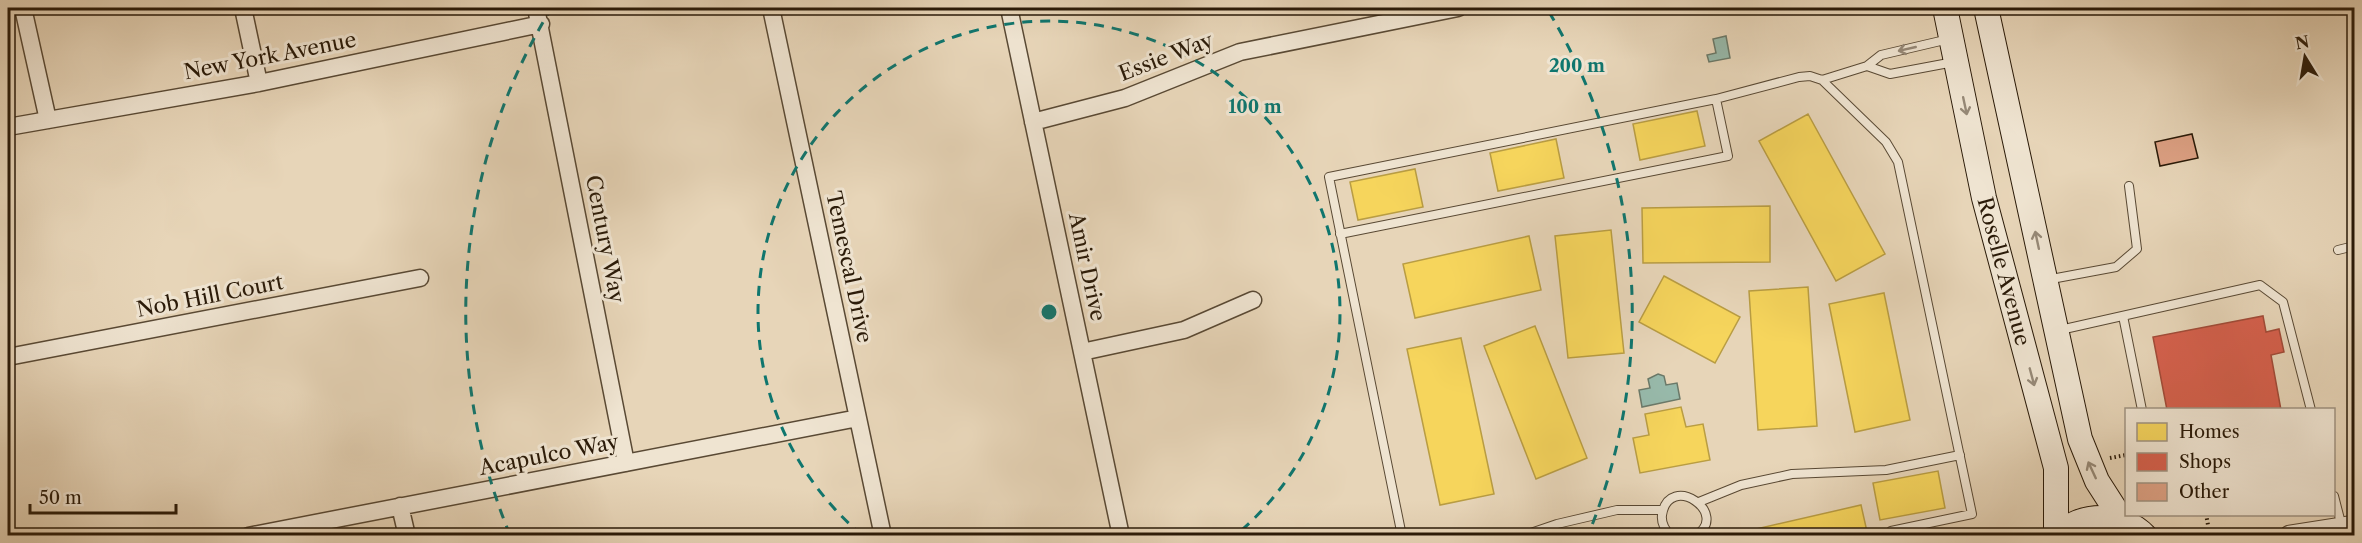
<svg xmlns="http://www.w3.org/2000/svg" width="2362" height="543" viewBox="0 0 2362 543" font-family="'Libre Caslon Text',serif">
	<rect width="100%" height="100%" fill="#e7d5b8"/>
	<filter id="stains"><feTurbulence type="fractalNoise" baseFrequency=".00333" numOctaves="4"/><feColorMatrix values="0 0 0 0 .2 0 0 0 0 .09 0 0 0 0 .02 0 0 0 .5 -.17"/></filter>
	<radialGradient id="worn" r=".72"><stop offset=".6" stop-color="#630" stop-opacity="0"/><stop offset="1" stop-color="#630" stop-opacity=".3"/></radialGradient>
	<!-- water -->
	<path fill="#97b9aa" stroke="#6b7969" stroke-width="1.5" d="M1726 36 1730 58 1709 62 1707 55 1716 53 1713 39Z
		M1658 374 1664 376 1666 385 1677 383 1680 399 1642 407 1639 390 1650 388 1648 379Z"/>
	<!-- homes -->
	<path fill="#f6d55c" stroke="#b99d43" stroke-width="1.5" d="M1697 111 1705 146 1640 160 1633 124Z
		M1808 114 1885 254 1836 281 1759 141Z
		M1556 139 1564 178 1498 191 1490 153Z
		M1415 169 1423 207 1358 220 1350 182Z
		M1770 206V262L1643 263 1642 208Z
		M1611 230 1624 353 1568 358 1555 236Z
		M1529 236 1541 290 1415 318 1403 264Z
		M1664 276 1740 317 1715 363 1639 322Z
		M1808 287 1817 426 1758 430 1749 291Z
		M1884 293 1910 420 1855 432 1829 304Z
		M1535 326 1587 458 1536 479 1484 346Z
		M1461 338 1494 494 1440 505 1407 349Z
		M1681 407 1686 427 1703 424 1710 460 1640 473 1633 438 1649 435 1645 414Z
		M1938 471 1945 508 1880 520 1873 483Z
		M1861 505 1868 536H1734V534Z
		M487 532H493L494 536H477Z"/>
	<!-- shops -->
	<path fill="#d6604d" stroke="#a24b38" stroke-width="1.5" d="M2263 316 2266 332 2279 329 2284 352 2271 355 2281 410H2167L2153 337Z"/>
	<!-- building -->
	<path fill="#dda184" stroke="#2a1a08" stroke-width="1.5" d="M2192 134 2198 158 2160 166 2155 142Z"/>
	<g fill="none" stroke-linecap="round" stroke-linejoin="round">
		<!-- service casing -->
		<g stroke="#594934" stroke-width="10">
			<path id="service" d="M1867 66 1890 74 1954 62
				M1822 80 1886 142 1898 162 1972 514 1891 531
				M1340 234 1728 156 1716 99
				M2338 250 2354 246
				M2046 280 2116 267 2137 249 2129 186
				M2123 316 2142 410
				M2060 330 2260 285 2283 302 2311 410
				M2334 496 2342 527
				M1699 502 1741 485 1792 474 1886 470 1960 455
				M1402 536 1329 177 1716 99 1799 77 1810 76 1822 80 1867 66 1881 55 1949 39
				M1522 536 1557 524 1617 510H1663
				M1671 536C1665 530 1661 523 1662 515 1669 471 1732 514 1695 536"/>
		</g>
		<!-- minor casing -->
		<g stroke="#594934" stroke-width="19">
			<path id="minor" d="M23 8 48 120
				M243 8 259 83
				M536 8 626 463
				M771 8 883 536
				M1009 8 1121 536
				M1033 122 1125 98 1240 52 1458 8
				M8 127 259 83 541 24
				M1082 352 1184 330 1253 300
				M8 357 420 278
				M400 506 407 536
				M248 536 858 418"/>
		</g>
		<!-- tertiary casing -->
		<g stroke="#594934" stroke-width="23">
			<path id="tertiary" d="M2290 536 2354 526"/>
		</g>
		<!-- secondary casing -->
		<g stroke="#2a1a08" stroke-width="26">
			<g id="secondary">
				<path id="s1" d="M1945 8 1984 198 2056 468V536"/>
				<path d="M1986 8 2080 439 2097 481 2122 520"/>
				<path d="M2057 536C2080 512 2122 512 2145 536"/>
			</g>
		</g>
		<!-- path -->
		<path stroke="#2a1a08" stroke-width="4" stroke-dasharray="1.5 3" stroke-linecap="butt" d="M2110 458 2126 455
			M2206 514 2208 525"/>
		<!-- service -->
		<use href="#service" stroke="#efe4d1" stroke-width="8"/>
		<!-- minor -->
		<use href="#minor" stroke="#efe4d1" stroke-width="16"/>
		<!-- tertiary -->
		<use href="#tertiary" stroke="#efe4d1" stroke-width="21"/>
		<!-- secondary -->
		<use href="#secondary" stroke="#efe4d1" stroke-width="24"/>
	</g>
	<!-- one-way arrows -->
	<defs><path id="oneway-shaft" d="M-6 0H5M1.5-3L5.5 0L1.5 3" fill="none" stroke-width="1.6" stroke-linecap="round" stroke-linejoin="round" transform="scale(1.5)"/></defs>
	<g stroke="#968977">
		<use href="#oneway-shaft" transform="translate(1907 49) rotate(167)"/>
		<use href="#oneway-shaft" transform="translate(1965 106) rotate(78)"/>
		<use href="#oneway-shaft" transform="translate(2037 240) rotate(-102)"/>
		<use href="#oneway-shaft" transform="translate(2032 377) rotate(75)"/>
		<use href="#oneway-shaft" transform="translate(2092 470) rotate(-115)"/>
	</g>
	<!-- distance rings -->
	<g fill="none" stroke="#0f766e" stroke-width="3" stroke-dasharray="10 8">
		<path d="M862 535A291 291 0 1 1 1236 535"/>
		<path d="M510 535A583 583 0 0 1 549 12M1549 12A583 583 0 0 1 1588 535"/>
	</g>
	<g text-anchor="middle" stroke-width="6" stroke-linejoin="round" paint-order="stroke">
		<!-- street labels -->
		<g font-size="21" fill="#2a1a08" stroke="#efe4d1">
			<text transform="translate(270 56) rotate(-11)" y="7">New York Avenue</text>
			<text transform="translate(1166 57) rotate(-21)" y="7">Essie Way</text>
			<text transform="translate(605 239) rotate(79)" y="7">Century Way</text>
			<text transform="translate(849 267) rotate(78)" y="7">Temescal Drive</text>
			<text transform="translate(1087 267) rotate(78)" y="7">Amir Drive</text>
			<text dy="7" stroke="none"><textPath href="#s1" startOffset="270">Roselle Avenue</textPath></text>
			<text transform="translate(210 296) rotate(-11)" y="7">Nob Hill Court</text>
			<text transform="translate(549 455) rotate(-11)" y="7">Acapulco Way</text>
		</g>
	</g>
	<circle cx="1049" cy="312" r="9" fill="#0f766e" stroke="#efe4d1" stroke-width="3"/>
	<g font-size="18" text-anchor="middle" font-weight="bold" fill="#0f766e" stroke="#efe4d1" stroke-width="6" stroke-linejoin="round" paint-order="stroke">
		<text x="1577" y="72">200 m</text>
		<text x="1255" y="113">100 m</text>
	</g>
	<!-- margin -->
	<rect width="2362" height="543" fill="none" stroke="#e7d5b8" stroke-width="30"/>
	<rect x="9" y="9" width="2344" height="525" fill="none" stroke="#2a1a08" stroke-width="3"/>
	<rect x="15" y="15" width="2332" height="513" fill="none" stroke="#2a1a08" stroke-width="1.5"/>
	<!-- legend -->
	<rect x="2125" y="408" width="210" height="108" fill="#efe4d1" stroke="#a09381" stroke-width="1.5"/>
	<rect x="2137" y="423" width="30" height="18" fill="#f6d55c" stroke="#a09381" stroke-width="1.5"/>
	<text x="2179" y="438" font-size="18" fill="#2a1a08">Homes</text>
	<rect x="2137" y="453" width="30" height="18" fill="#d6604d" stroke="#a09381" stroke-width="1.5"/>
	<text x="2179" y="468" font-size="18" fill="#2a1a08">Shops</text>
	<rect x="2137" y="483" width="30" height="18" fill="#dda184" stroke="#a09381" stroke-width="1.5"/>
	<text x="2179" y="498" font-size="18" fill="#2a1a08">Other</text>
	<!-- north arrow -->
	<g transform="translate(2305 57) rotate(349)" stroke="#efe4d1" stroke-width="4.5" paint-order="stroke">
	<path d="M0-4.5L10 22L0 15L-10 22Z" fill="#2a1a08"/>
	<text y="-9" font-size="16" font-weight="bold" text-anchor="middle" fill="#2a1a08">N</text>
	</g>
	<!-- scale -->
	<path d="M30 504v9h146v-9" fill="none" stroke="#2a1a08" stroke-width="3"/>
	<text x="39" y="504" font-size="18" fill="#2a1a08" stroke="#efe4d1" stroke-width="4.5" paint-order="stroke">50 m</text>
	<rect width="100%" height="100%" filter="url(#stains)"/>
	<rect width="100%" height="100%" fill="url(#worn)"/>
</svg>
